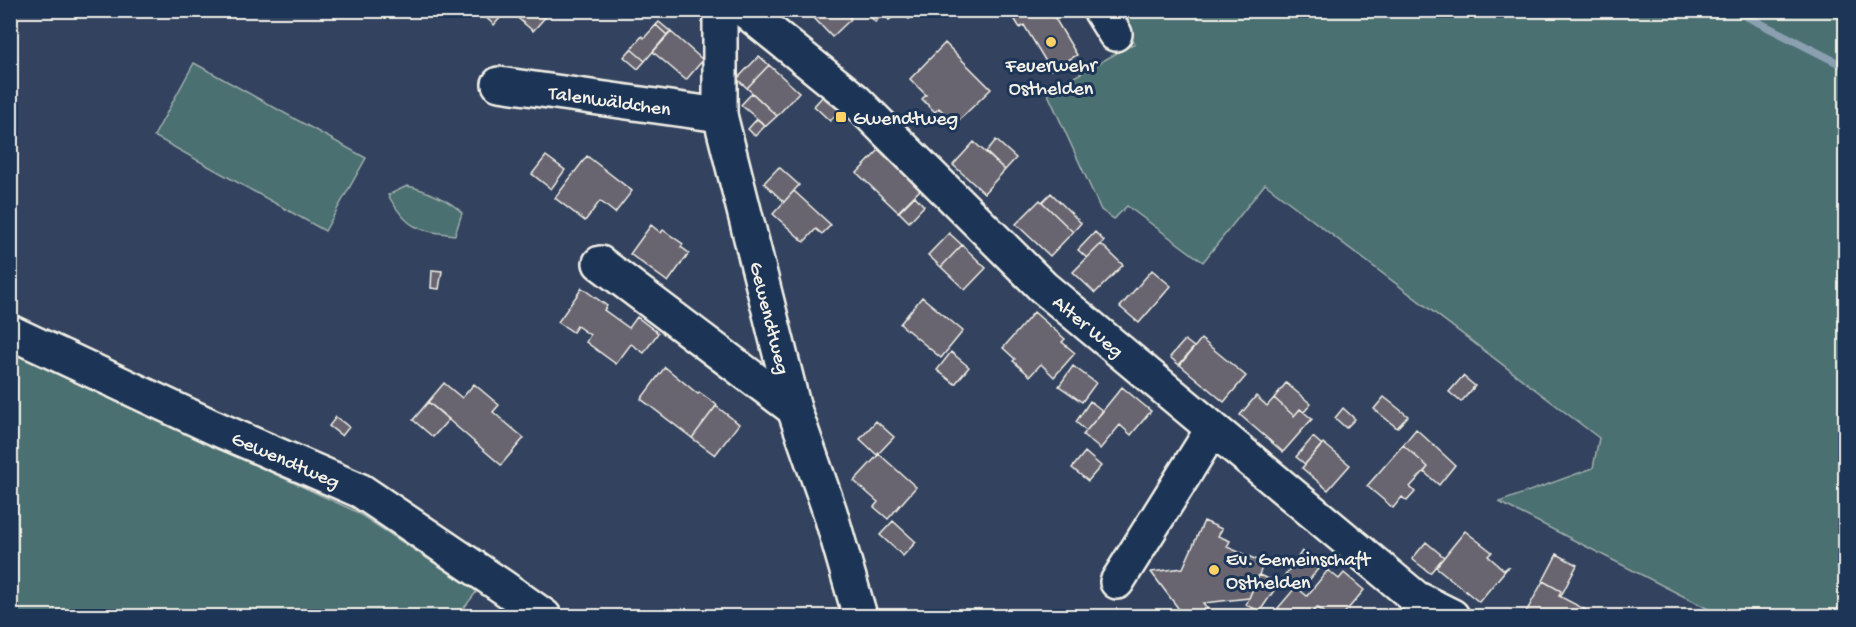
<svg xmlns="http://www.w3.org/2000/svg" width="1856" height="627" viewBox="0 0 1856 627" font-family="'Gochi Hand',sans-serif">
	<rect width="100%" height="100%" fill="#33435f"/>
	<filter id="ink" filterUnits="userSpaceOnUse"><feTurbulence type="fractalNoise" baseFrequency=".0167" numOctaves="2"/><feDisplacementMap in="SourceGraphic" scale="12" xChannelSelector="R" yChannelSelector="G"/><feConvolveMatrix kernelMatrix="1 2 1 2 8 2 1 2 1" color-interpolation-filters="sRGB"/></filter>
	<g filter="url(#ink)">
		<!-- green -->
		<path fill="#4c7072" stroke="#a0b0ad" stroke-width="1.5" d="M1113 11H1845V616H1722L1499 502 1593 468 1599 438 1265 184 1203 262 1127 206 1114 219 1101 210 1047 92 1135 43Z
			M194 63 366 158 325 231 154 136Z
			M407 186C423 189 452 201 462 213L455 235C417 230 408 230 388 195Z
			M11 352 355 511 477 591 458 616H11Z"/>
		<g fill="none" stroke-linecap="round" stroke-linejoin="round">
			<!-- stream -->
			<path stroke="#8aa0b1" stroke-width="8" d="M1734 10 1846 67"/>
		</g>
		<!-- building -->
		<path fill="#676571" stroke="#f4f1e8" stroke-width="1.5" d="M478 10H507L494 25Z
			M516 10H546L549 13 533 31 513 14Z
			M773 10H788L782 18Z
			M824 10H844L851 19 832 37 815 19Z
			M865 10H896L890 16 892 18 889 20 884 14 875 22Z
			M902 10H918L909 19Z
			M1009 10H1050L1077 55 1051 70 1024 25 1020 28Z
			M659 22 671 32 667 35 656 25Z
			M656 25 667 35 645 61 631 49 642 36 644 38Z
			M671 32 703 60 686 80 653 52Z
			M945 43 991 89 955 124 939 108 935 112 922 99 926 95 910 79Z
			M631 49 645 61 638 69 624 57Z
			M759 56 769 65 747 88 737 79Z
			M769 65 799 92 777 116 747 88Z
			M752 93 777 116 766 126 741 105Z
			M824 95 840 111 830 121 814 106Z
			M757 119 765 126 755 136 748 129Z
			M996 140 1016 158 1005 170 986 152Z
			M974 142 1005 170 984 193 953 165Z
			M879 150 920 190 898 212 857 173Z
			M546 156 565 170 551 189 532 174Z
			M587 156 632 191 615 213 600 201 585 221 555 198Z
			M779 167 799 185 784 202 764 183Z
			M794 191 831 225 822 234 816 229 804 242 773 214Z
			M1051 193 1081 223 1073 232 1042 202Z
			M915 196 924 206 909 222 899 212Z
			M1040 200 1073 232 1050 256 1016 224Z
			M651 225 661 233 663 230 683 244 681 247 689 253 668 282 630 254Z
			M1095 232 1104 241 1087 258 1078 250Z
			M949 233 962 245 941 267 928 255Z
			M1101 244 1123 265 1095 293 1073 272Z
			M962 245 986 268 965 290 941 267Z
			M432 270 442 271 439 289 431 288Z
			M1152 270 1171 286 1139 323 1120 307Z
			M582 288 607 306 604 310 629 328 637 317 658 333 644 353 631 344 616 364 586 342 590 335 577 326 573 332 558 322Z
			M922 297 963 331 941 358 900 324Z
			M1034 312 1065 339 1062 342 1075 353 1054 377 1041 364 1030 376 1013 361 1015 359 1003 348Z
			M1201 339 1246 376 1224 402 1180 365Z
			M1185 340 1194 347 1179 365 1170 357Z
			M951 352 969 367 955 384 937 370Z
			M1073 366 1096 383 1082 402 1059 386Z
			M665 367 698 394 699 392 717 405 692 438 641 399Z
			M1463 376 1475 386 1461 402 1449 392Z
			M444 383 462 398 474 384 499 405 493 412 524 438 501 465 428 402Z
			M1286 383 1311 404 1304 412 1300 409 1294 416 1274 398Z
			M1122 387 1151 411 1131 435 1120 425 1100 449 1083 435Z
			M1256 396 1267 406 1274 398 1294 416 1300 409 1312 419 1283 452 1240 415Z
			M1384 397 1408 416 1397 428 1374 409Z
			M1090 401 1103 411 1086 431 1076 422Z
			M428 402 449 419 433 437 413 420Z
			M716 406 739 424 715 455 692 438Z
			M1343 408 1355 419 1346 428 1335 418Z
			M336 417 349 427 342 436 329 426Z
			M876 421 894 437 877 455 860 439Z
			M1416 429 1455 465 1439 485 1424 472 1428 467 1403 445Z
			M1313 437 1322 445 1305 464 1296 457Z
			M1323 443 1350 465 1328 490 1302 468Z
			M1403 445 1428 467 1410 487 1415 492 1407 501 1402 497 1393 508 1367 486Z
			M1085 452 1101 466 1088 481 1072 468Z
			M879 454 916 487 888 519 874 507 878 502 854 481Z
			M893 521 916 542 903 556 880 535Z
			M1204 521 1222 529 1218 536 1230 541 1227 547 1264 563 1249 598 1203 603 1207 608 1194 616H1184L1151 572 1183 568Z
			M1465 531 1492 552 1488 556 1504 570 1509 566 1479 602 1436 567Z
			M1426 542 1444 557 1430 573 1412 559Z
			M1302 551 1321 565 1301 591 1284 577Z
			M1557 554 1577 565 1561 596H1559L1561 591 1543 581Z
			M1328 570 1339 579 1344 573 1364 590 1342 616H1329L1317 607 1310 616H1289L1278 608 1296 587 1307 596Z
			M1259 575 1279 583 1260 611 1246 605Z
			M1543 581 1561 591 1559 596 1586 610 1583 616H1524Z"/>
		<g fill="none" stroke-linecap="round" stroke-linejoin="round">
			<!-- minor casing -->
			<g stroke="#f4f1e8" stroke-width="38">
				<g id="minor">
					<path id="s1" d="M720 10V115L794 409 830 512 860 616"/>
					<path id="s2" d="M744 10 854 99 1043 287 1416 598 1452 616"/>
					<path d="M1100 10 1115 34"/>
					<path id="s3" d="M499 84 720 115"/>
					<path d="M600 263 794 409"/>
					<path id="s4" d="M10 332 213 427 361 491 503 587 544 616"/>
					<path d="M1117 582 1212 430"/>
				</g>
			</g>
			<!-- minor -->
			<use href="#minor" stroke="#1d3557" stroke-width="33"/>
		</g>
	</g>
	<!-- markers -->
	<g fill="#ffd166" stroke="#1d3557" stroke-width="2">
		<circle cx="1051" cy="42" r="6"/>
		<rect x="835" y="111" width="12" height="12" rx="3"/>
		<circle cx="1214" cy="570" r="6"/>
	</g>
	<g text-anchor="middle" stroke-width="6" stroke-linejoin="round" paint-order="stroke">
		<!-- poi labels -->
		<g font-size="20" fill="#f4f1e8" stroke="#1d3557" text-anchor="start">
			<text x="1051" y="71" text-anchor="middle">Feuerwehr<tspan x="1051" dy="23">Osthelden</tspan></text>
			<text x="853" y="124">Gwendtweg</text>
			<text x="1226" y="565">Ev. Gemeinschaft<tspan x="1226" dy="23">Osthelden</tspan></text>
		</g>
		<!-- street labels -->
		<g font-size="20" fill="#f4f1e8" stroke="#1d3557">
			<text dy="7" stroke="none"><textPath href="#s3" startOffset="112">Talenwäldchen</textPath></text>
			<text dy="7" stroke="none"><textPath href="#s1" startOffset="314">Gewendtweg</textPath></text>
			<text dy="7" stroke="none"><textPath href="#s2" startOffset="468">Alter Weg</textPath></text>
			<text dy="7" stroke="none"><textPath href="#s4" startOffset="304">Gewendtweg</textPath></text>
		</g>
	</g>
	<!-- margin -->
	<rect width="1856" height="627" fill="none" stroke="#1d3557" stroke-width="36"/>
	<rect x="18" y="18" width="1820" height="591" fill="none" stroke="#f4f1e8" stroke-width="2" filter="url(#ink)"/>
</svg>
